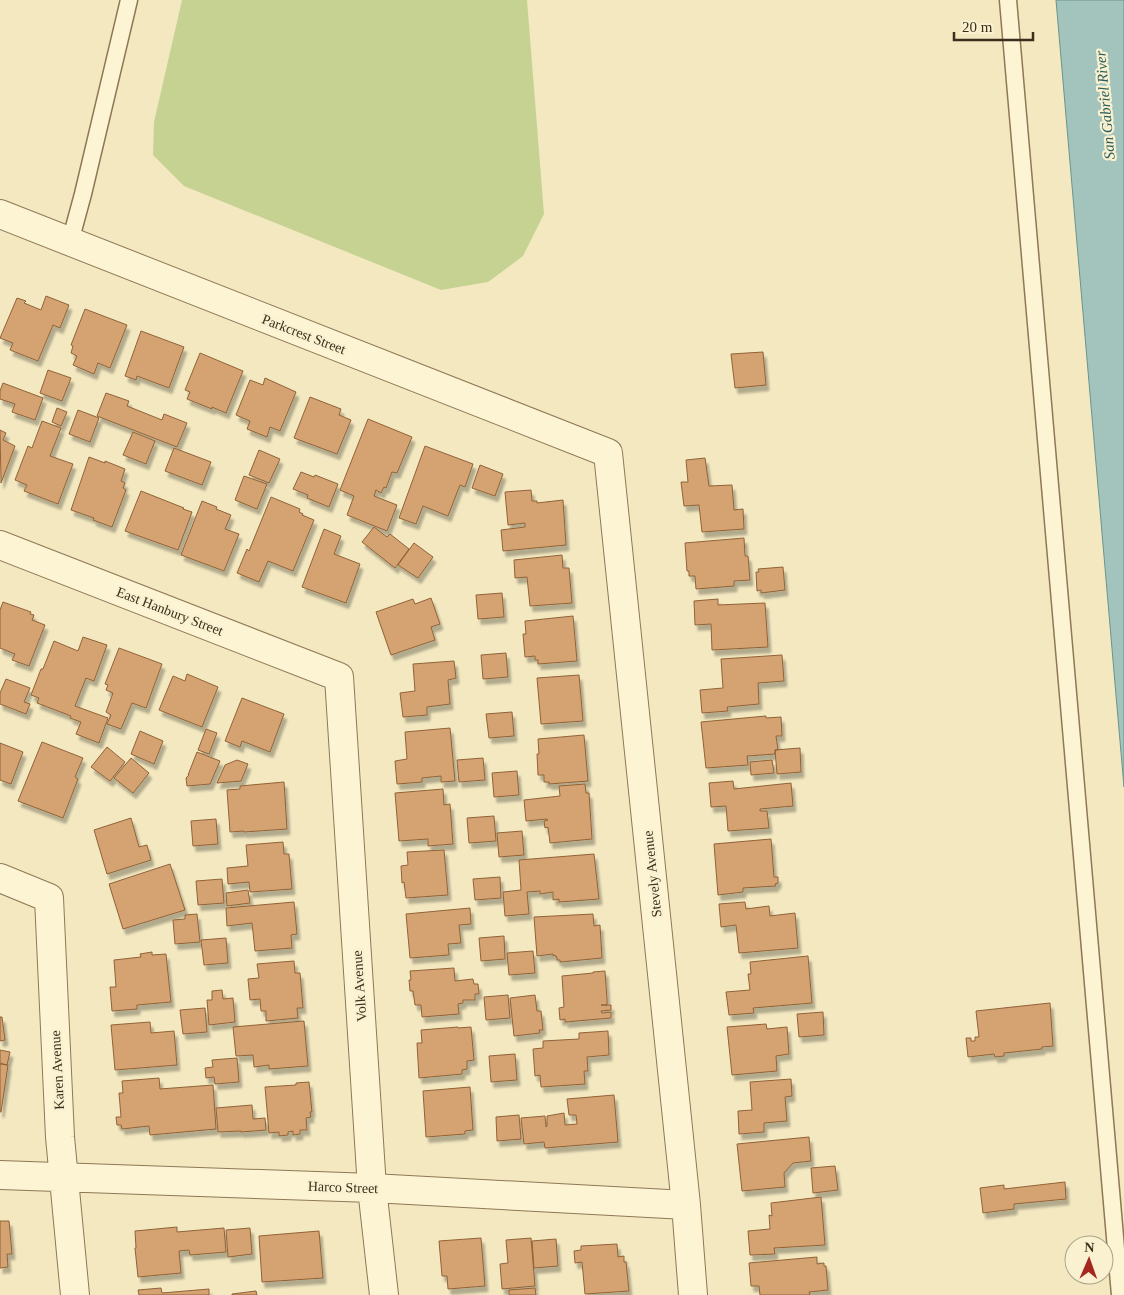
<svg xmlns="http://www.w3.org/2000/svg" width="1124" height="1295" viewBox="0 0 1124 1295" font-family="Georgia,serif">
	<defs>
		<filter id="shadow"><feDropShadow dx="3" dy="5.5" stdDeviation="1" flood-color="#0004"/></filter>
	</defs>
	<rect width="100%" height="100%" fill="#f3e8c0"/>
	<!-- green -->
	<path fill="#c6d292" d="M182 0H527L544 214 523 256 488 282 441 290 184 186 153 155 154 122Z"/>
	<!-- water -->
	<path fill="#a3c4bd" stroke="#69948d" d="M1056 0H1124V787L1116 695Z"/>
	<!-- building -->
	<path fill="#d5a371" stroke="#906238" filter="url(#shadow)" d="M46 296 69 305 60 328 53 325 38 361 10 350 13 343 0 338 17 298 26 301 24 303 41 310Z
		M85 309 127 325 110 368 98 363 94 374 73 365 77 356 71 353 73 346 71 345Z
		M141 331 184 347 169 388 137 376 136 380 125 376Z
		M763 352 766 385 735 388 731 354Z
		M200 353 243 371 226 413 212 407V409L187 399 190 392 185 390Z
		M48 370 71 378 62 401 40 393Z
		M265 378 296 392 280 431 270 427 267 437 247 429 250 421 236 415 250 380 263 385Z
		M3 383 43 398 35 420 12 412 15 404 0 399V391Z
		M106 393 129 401 127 406 162 420 164 414 187 423 177 447 97 416Z
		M310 397 341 409 339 415 351 420 337 454 294 438Z
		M57 408 67 412 61 426 52 422Z
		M78 410 99 418 90 442 69 434Z
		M368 419 412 437 397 473 392 472 386 488 384 487 381 493 376 490 374 496 397 505 387 531 347 515 354 496 340 490Z
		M42 421 61 428 50 456 73 464 58 504 24 491 27 485 15 480 28 446 32 448Z
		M0 430 6 433 3 440 15 446 1 483Z
		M133 432 155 441 146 464 123 455Z
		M425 446 473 464 465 487 460 485 448 516 423 506 416 524 399 518Z
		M174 448 211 462 202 485 165 471Z
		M259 450 280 459 269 483 249 475Z
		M89 457 105 463V461L125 469 121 481 125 483 123 488 126 490 112 527 93 520 94 518 71 510Z
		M705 458 709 486 732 485 734 510 743 509 744 529 702 532 699 505 684 506 681 482H688L686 460Z
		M480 465 503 474 495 496 472 488Z
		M301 472 314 477 315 475 338 484 329 507 307 498 308 495 293 489Z
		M244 476 267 484 257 509 235 500Z
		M531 490 532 501H537V503L563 500 566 545 503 551 501 530 525 527V523L508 525 505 492Z
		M141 491 184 508 183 509 192 512 178 550 125 531Z
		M271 497 300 509 299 512 303 514 302 515 314 520 293 571 268 561 259 582 237 573 247 549 249 551Z
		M202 501 217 507 216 509 231 515 225 529 239 534 224 571 181 555Z
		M374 527 387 537 390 534 409 549 395 568 362 542Z
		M324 529 341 536 334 554 360 564 346 603 302 587Z
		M744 538 745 556H748L750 580 734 581V586L696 589 695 576H689V571H687L685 543Z
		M414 543 433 557 418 578 398 565Z
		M562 555 563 568H569L572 603 530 606 527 577 515 578 514 560Z
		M783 567 785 590 761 593V590L757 591 756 572H759L758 569Z
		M502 593 504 617 478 619 476 595Z
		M431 598 440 624 431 627 435 640 391 655 376 612 413 599 415 604Z
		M718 599V605L765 603 768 647 712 650 711 624 695 625 694 601Z
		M3 602 31 612 30 614 34 615 32 620 45 625 29 666 12 660 15 654 0 648V610Z
		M573 616 577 661 538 664V660H535V656L525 657 523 634H526L525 621Z
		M83 637 107 645 94 681 86 678 75 706 108 718 99 743 76 734 81 722 70 718 71 716 37 703 39 698 31 695 41 669H43L54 641 78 651Z
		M119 648 162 664 146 708 132 703 121 729 107 724 111 715 106 712 113 693 106 690 108 685 105 684Z
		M506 653 508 677 483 679 481 655Z
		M782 655 784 681 758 683 759 704 727 707 728 711 702 713 700 690 723 688 721 659Z
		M454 661 456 678 448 680 450 704 427 707V715L403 717 400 693 415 691 413 664Z
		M187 674 218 687 202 727 159 710 173 676 185 681Z
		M579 675 583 721 541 724 537 678Z
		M6 679 30 688 24 702 30 704 26 714 0 704V693Z
		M242 698 284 714 270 752 242 741 240 747 225 741Z
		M512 712 514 736 489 738 486 714Z
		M766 716V718L781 717 782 736H776L778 750H775V754L747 756 748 765 706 768 701 722Z
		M450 728 455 781 441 782V776L422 778V782L397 784 395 761 407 759 405 732Z
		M206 729 217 733 209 754 198 750Z
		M140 731 163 741 154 764 131 754Z
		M584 735 588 781 549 784V782H544V775H538L537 754H539L538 739Z
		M42 742 83 758 75 777 78 779 63 818 18 801Z
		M0 743 23 752 11 784 0 780Z
		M107 747 125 762 110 781 91 767Z
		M800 748 801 772 777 774 775 750Z
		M197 752 220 761 210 784 187 786 186 778 189 775H188Z
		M131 758 149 773 133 793 114 778Z
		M483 758 485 780 459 782 457 760Z
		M237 760 248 764 241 781 217 783 225 765Z
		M772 760 774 773 751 775 750 762Z
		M517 771 519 795 494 797 492 773Z
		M733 781 734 789 791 783 793 806 760 809V811H767L769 828 728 831 726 806 711 807 709 783Z
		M284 782 287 829 244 832V831L230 832 227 790 240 789V786Z
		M585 784 586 793H589L592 839 550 843 548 827 545 828 544 821 548 820 547 819 526 821 524 800 560 796 559 786Z
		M443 789 444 805 450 804 453 844 428 846V839L399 841 395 793Z
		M494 816 496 841 469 843 467 818Z
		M131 818 139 847 147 845 151 860 107 874 94 830Z
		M216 819 218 844 193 846 191 821Z
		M522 831 524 855 499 857 497 833Z
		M771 839 774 877H778V883L775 884 776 886 743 888V892L718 895 714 844Z
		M283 842 284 854H289L292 889 250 892 249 882 228 884 227 868 248 866 246 845Z
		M444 850 448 895 406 898 404 882 402 883 401 866 408 865 407 852Z
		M594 854 599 899 559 902V899L553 900V892L540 894V891L527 892 529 914 505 916 503 892 521 890 519 860Z
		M170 864 185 910 123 929 109 884Z
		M500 877 501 898 475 900 473 879Z
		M222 879 224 903 198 905 196 881Z
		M248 890 250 903 227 906 226 893Z
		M294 902 297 934 291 935 292 948 255 951 252 923 227 926 226 908Z
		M745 902 746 909 769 906 770 916 795 913 798 948 739 953 736 925 721 927 719 904Z
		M470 908 471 924 459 925 461 943 448 944 449 955 410 958 406 914Z
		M197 914 200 942 175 944 173 920 185 919V915Z
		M593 914 594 926 600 925 602 958 560 962V960H557V957H556L555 955 553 956V954L537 956 534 917Z
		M504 936 505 959 481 961 479 938Z
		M226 938 228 963 204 965 201 940Z
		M533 951 535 973 509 975 507 953Z
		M152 952V955L166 954 171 1002 137 1005V1009L112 1011 110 987H116L114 960 141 957 140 954Z
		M808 956 812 1003 753 1008 754 1013 729 1015 726 992 750 990 748 974H751L750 962Z
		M294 961 295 973H300L303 1008H297L298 1018 266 1021V1011H261L260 999 250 1000 248 979 259 978 257 964Z
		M454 968 455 981 473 979 474 984H478L479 994H475V1000H463V1003L458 1004 459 1014 422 1017 421 1005H415L413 991H410L409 980H411L410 971Z
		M605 971 607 1000V1005H601H611V1010L601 1011 602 1013 611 1012V1018L565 1022V1019L560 1020 559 1008 564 1007 562 976 593 973V972Z
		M222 990 223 999 233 998 235 1022 209 1025 207 1000H212V991Z
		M508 995 510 1018 486 1020 484 997Z
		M535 995 537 1011H541L543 1030H539L540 1033 514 1036 510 998Z
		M1050 1003 1053 1046 1042 1047V1049L1004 1053V1056L995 1057 994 1054 968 1057 966 1038H971V1041H975V1037H979L976 1011Z
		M205 1008 207 1032 183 1034 180 1010Z
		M823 1012 824 1035 799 1037 797 1014Z
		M0 1017H2L5 1040 0 1041Z
		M304 1021 308 1066 269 1069V1065L254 1067 253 1055 236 1056 233 1027Z
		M150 1022 151 1033 174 1031 177 1065 115 1070 111 1025Z
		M766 1024 767 1029 787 1027 789 1054 776 1056 777 1071 732 1075 727 1027Z
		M458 1027V1028L471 1027 474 1060 467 1061V1069L462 1070V1074L419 1078 417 1043H422L421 1030Z
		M608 1031 609 1055 587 1057 588 1071H584L585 1084 541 1087 540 1075 535 1076 533 1049 543 1048V1041L579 1039V1033Z
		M0 1050 10 1052 7 1065 0 1063Z
		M515 1054 517 1080 491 1082 489 1056Z
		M237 1058 239 1082 215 1084 214 1077 206 1078 205 1068 213 1067 212 1060Z
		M0 1064 8 1065 1 1112H0Z
		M159 1078 160 1089 213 1085 216 1129 150 1135 149 1126 122 1129 121 1125H117L116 1117H121L119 1093H123L122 1081Z
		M791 1079 792 1096 785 1097 787 1121 764 1123V1132L739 1134 738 1111 752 1110 750 1082Z
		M309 1082 312 1112H310L311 1117 306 1118 307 1130H300V1134L293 1135V1131L288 1132V1135L279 1136V1132L269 1133 265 1087 296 1085V1083Z
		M470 1087 473 1130 465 1131V1134L426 1137 423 1091Z
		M614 1095 618 1142 545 1148 544 1142 524 1144 521 1118 545 1116 546 1127 547 1126V1116L564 1113 565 1125 577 1124 576 1115H569L567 1099Z
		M252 1105 253 1119 265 1118 266 1130 241 1132V1131L218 1132 216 1108Z
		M519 1115 521 1139 497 1141 496 1117Z
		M809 1137 811 1161 793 1163 784 1173 785 1187 742 1191 737 1144Z
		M835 1166 838 1190 813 1193 811 1168Z
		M1065 1182 1066 1199 1014 1204V1209L983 1213 980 1188 1004 1185V1189Z
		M821 1197 825 1245 774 1248 775 1254 750 1255 748 1231 770 1229 769 1215 772 1216 771 1203Z
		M0 1221H9L12 1254H7L8 1267 0 1268Z
		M177 1227V1232L224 1228 226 1252 190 1255 189 1250 179 1251 181 1273 138 1277 135 1248H136L135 1231Z
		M250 1228 252 1254 228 1257 226 1230Z
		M319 1231 323 1278 262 1282 259 1236Z
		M481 1238 485 1286 448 1289 447 1276H442L439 1241Z
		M531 1238 535 1286 502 1289 500 1264 508 1263 506 1240Z
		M556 1239 558 1266 534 1268 532 1241Z
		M617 1244 618 1257 624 1256V1262H626L629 1291 585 1294 582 1262 575 1263 574 1251 581 1250V1246Z
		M817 1257V1264L824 1263V1266H826L828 1290 809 1292 810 1295H760L759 1286H751L749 1263Z
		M161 1288 162 1293 209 1289V1295H139L138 1290Z
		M535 1288 536 1295H509V1290Z
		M256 1291 257 1295H232V1294Z"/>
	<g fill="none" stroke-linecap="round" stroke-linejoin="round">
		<!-- lane casing -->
		<g stroke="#8e7855" stroke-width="19">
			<path id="lane" d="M1008 0 1120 1295
				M70 242 83 194 129 0"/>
		</g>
		<!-- street casing -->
		<g stroke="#8e7855" stroke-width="30">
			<path id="street" d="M0 214 608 453 686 1205 693 1295
				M0 545 339 677 372 1188 384 1295
				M0 878 49 898 60 1137 75 1295
				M0 1175 372 1188 686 1205"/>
		</g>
		<!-- lane -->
		<use href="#lane" stroke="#fdf4d4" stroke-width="16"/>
		<!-- street -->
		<use href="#street" stroke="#fdf4d4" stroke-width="28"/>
	</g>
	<g text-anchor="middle" stroke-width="4.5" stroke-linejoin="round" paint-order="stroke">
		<!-- street labels -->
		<g font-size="14" fill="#3c2e1c" stroke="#f9f1d0">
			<text transform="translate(304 334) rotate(21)" y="5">Parkcrest Street</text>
			<text transform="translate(170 611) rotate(21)" y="5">East Hanbury Street</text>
			<text transform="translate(652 874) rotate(-96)" y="5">Stevely Avenue</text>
			<text transform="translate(359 986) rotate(-94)" y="5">Volk Avenue</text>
			<text transform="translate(57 1070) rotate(-93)" y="5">Karen Avenue</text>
			<text transform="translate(343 1187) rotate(2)" y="5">Harco Street</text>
		</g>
		<!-- water labels -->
		<g font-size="15" font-style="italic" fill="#295d5e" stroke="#f9f1d0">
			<text transform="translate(1105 105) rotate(-95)" y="5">San Gabriel River</text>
		</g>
	</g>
	<!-- north arrow -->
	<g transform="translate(1089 1260) rotate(2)"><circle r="24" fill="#f9f1d0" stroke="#ada388"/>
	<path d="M0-4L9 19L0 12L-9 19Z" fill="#a4281e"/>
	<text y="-8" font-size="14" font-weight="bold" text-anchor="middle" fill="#3c2e1c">N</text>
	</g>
	<!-- scale -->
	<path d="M954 32v8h79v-8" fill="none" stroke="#3c2e1c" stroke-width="2.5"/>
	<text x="962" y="32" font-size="15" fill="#3c2e1c" stroke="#f9f1d0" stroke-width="4" paint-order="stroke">20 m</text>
</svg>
